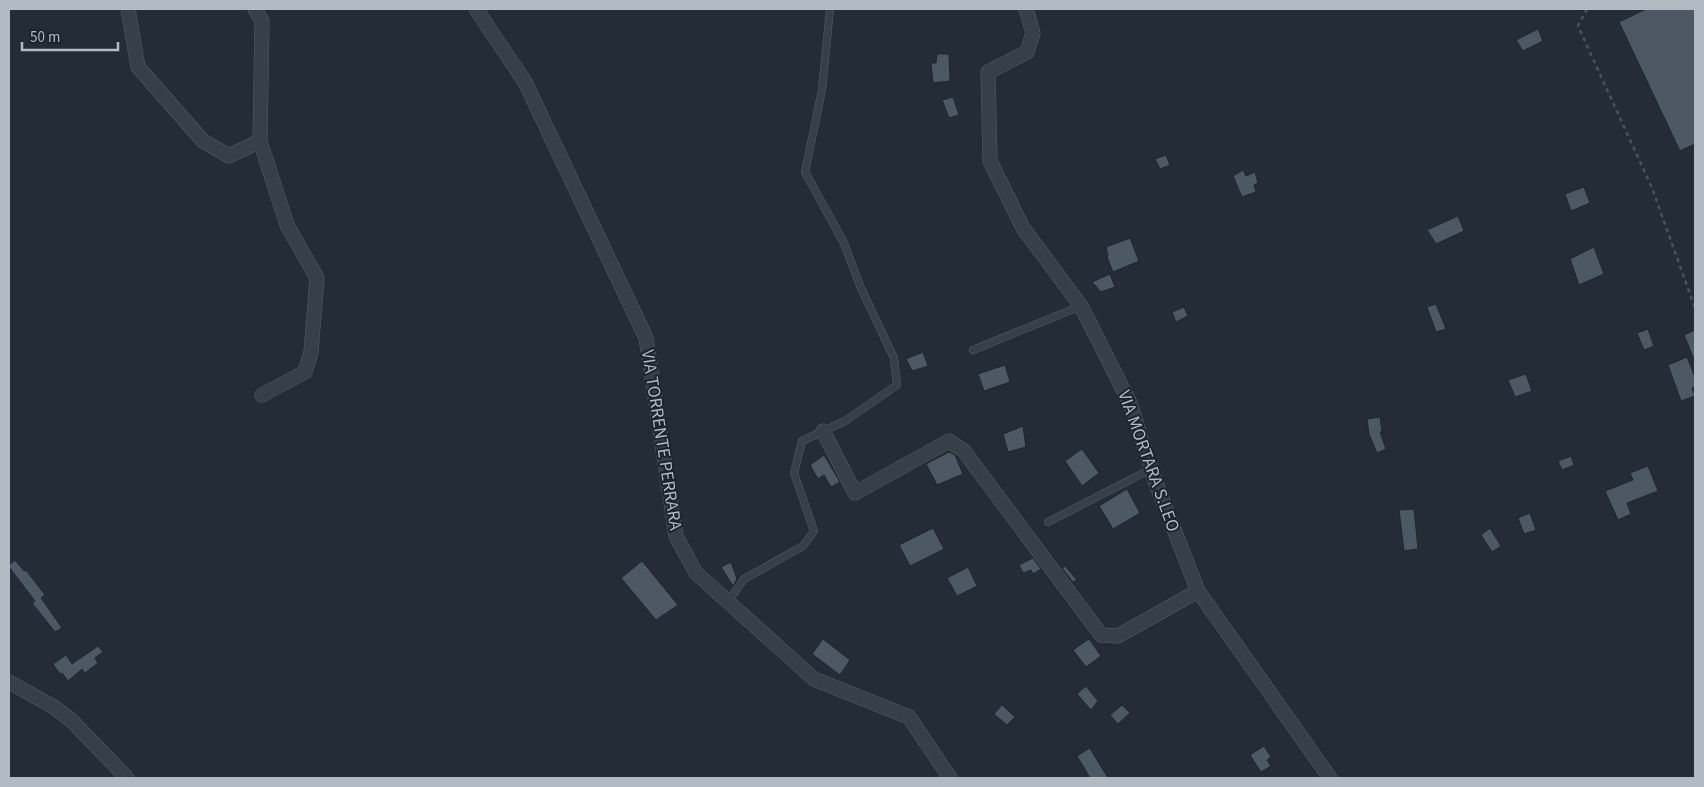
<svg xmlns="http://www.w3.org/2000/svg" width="1704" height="787" viewBox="0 0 1704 787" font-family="'Source Sans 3',sans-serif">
	<rect width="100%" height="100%" fill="#242d37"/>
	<!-- building -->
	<path fill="#4c5863" stroke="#1e262f" d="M1646 9H1695V144L1680 151 1619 22Z
		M1538 29 1543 41 1523 51 1516 40Z
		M937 54H949L950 81 933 83 931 63H936Z
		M953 97 959 115 949 118 942 100Z
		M1166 155 1170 165 1160 169 1155 159Z
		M1243 170 1246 176 1255 172 1258 183 1254 185 1256 192 1242 197 1233 176Z
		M1584 187 1590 203 1571 211 1565 194Z
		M1458 216 1464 231 1436 244 1427 230Z
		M1130 238 1139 261 1113 272 1107 257 1108 256 1106 247Z
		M1594 247 1604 274 1579 285 1570 259Z
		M1110 274 1115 287 1101 292 1092 282Z
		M1436 304 1446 329 1436 332 1427 307Z
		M1184 307 1188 316 1176 322 1172 312Z
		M1648 329 1654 346 1644 350 1637 333Z
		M1695 330V362L1684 335Z
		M923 352 928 366 912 371 906 359Z
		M1687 357 1695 377V387L1692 388 1695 396 1681 401 1668 365Z
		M1005 365 1010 382 984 391 978 374Z
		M1526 374 1532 391 1515 397 1508 380Z
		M1380 417 1382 432H1380L1386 449 1377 453 1369 434 1367 419Z
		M1023 426 1026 447 1008 452 1003 434Z
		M1082 449 1099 473 1082 486 1065 461Z
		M949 452 955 455 963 474 937 485 926 464Z
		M824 455 840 482 831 487 824 475 818 479 810 465Z
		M1571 456 1574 465 1562 470 1558 461Z
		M1648 466 1658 491 1627 503 1631 514 1618 520 1605 491 1633 480 1630 473Z
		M1127 489 1140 513 1113 529 1099 506Z
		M1414 509 1418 549 1404 551 1399 510Z
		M1530 513 1536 530 1524 534 1518 518Z
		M933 528 944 549 910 566 899 545Z
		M1490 528 1501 546 1492 552 1481 535Z
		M1033 558 1041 569 1033 574 1031 570 1023 573 1019 565Z
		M15 560 24 571 26 570 45 595 41 598 62 628 55 632 32 603 35 601 9 567V565Z
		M642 561 678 605 656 620 621 578Z
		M731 562 737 579 733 586 721 567Z
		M1065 566 1077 580 1073 582 1062 568Z
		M968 567 977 586 957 596 947 578Z
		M823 639 850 660 840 675 812 654Z
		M1089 639 1101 656 1086 667 1073 650Z
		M98 646 103 652 95 658 98 663 85 673 82 669 68 681 62 673 60 674 53 664 66 655 72 664Z
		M1086 686 1098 701 1091 710 1077 694Z
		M1002 705 1015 717 1007 725 994 714Z
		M1122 705 1130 713 1118 724 1110 715Z
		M1264 746 1271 757 1267 760 1271 766 1261 772 1250 755Z
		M1090 748 1094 755 1108 778H1090L1077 756Z"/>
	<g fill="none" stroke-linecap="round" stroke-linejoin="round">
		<!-- service casing -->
		<g stroke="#555d66" stroke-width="8">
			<path id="service" d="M973 350 1081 306
				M1048 522 1151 469
				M728 602 744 579 803 546 814 531 794 473 802 441 845 421 897 385 894 358 860 286 844 243 805 172 822 90 830 9"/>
		</g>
		<!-- minor casing -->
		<g stroke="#555d66" stroke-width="15">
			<path id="minor" d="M128 9 138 67 203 141 229 156 260 141
				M255 9 262 21 260 141 287 225 317 278 311 352 305 372 262 395
				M476 9 525 82 646 338 676 536 696 573 814 679 909 717 950 778
				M1026 9 1033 33 1027 52 988 72 990 161 1023 228 1081 306 1130 403 1154 478 1198 591 1330 778
				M823 431 855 493 949 441 964 451 1101 635 1118 636 1198 591
				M9 682 54 707 71 720 127 778"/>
		</g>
		<!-- path -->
		<path stroke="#455658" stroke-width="2.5" stroke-dasharray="4 4" stroke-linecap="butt" d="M1587 9 1578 26 1652 188 1695 308"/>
		<!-- service -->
		<use href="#service" stroke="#373f48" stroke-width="7"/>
		<!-- minor -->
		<use href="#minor" stroke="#373f48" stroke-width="14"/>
	</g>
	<g text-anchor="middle" stroke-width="4" stroke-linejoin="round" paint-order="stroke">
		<!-- street labels -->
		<g font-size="18" fill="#b2bac4" stroke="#1c242d">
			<text transform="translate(662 440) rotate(81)" y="6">VIA TORRENTE PERRARA</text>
			<text transform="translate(1149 461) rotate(70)" y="6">VIA MORTARA S.LEO</text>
		</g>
	</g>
	<!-- border -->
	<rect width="1704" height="787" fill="none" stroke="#b2bac4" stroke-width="20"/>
	<!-- scale -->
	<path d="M22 42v8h96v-8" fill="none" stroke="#b2bac4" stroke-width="2.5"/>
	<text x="30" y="42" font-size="15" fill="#b2bac4" stroke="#1c242d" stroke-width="4" paint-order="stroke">50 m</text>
</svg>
